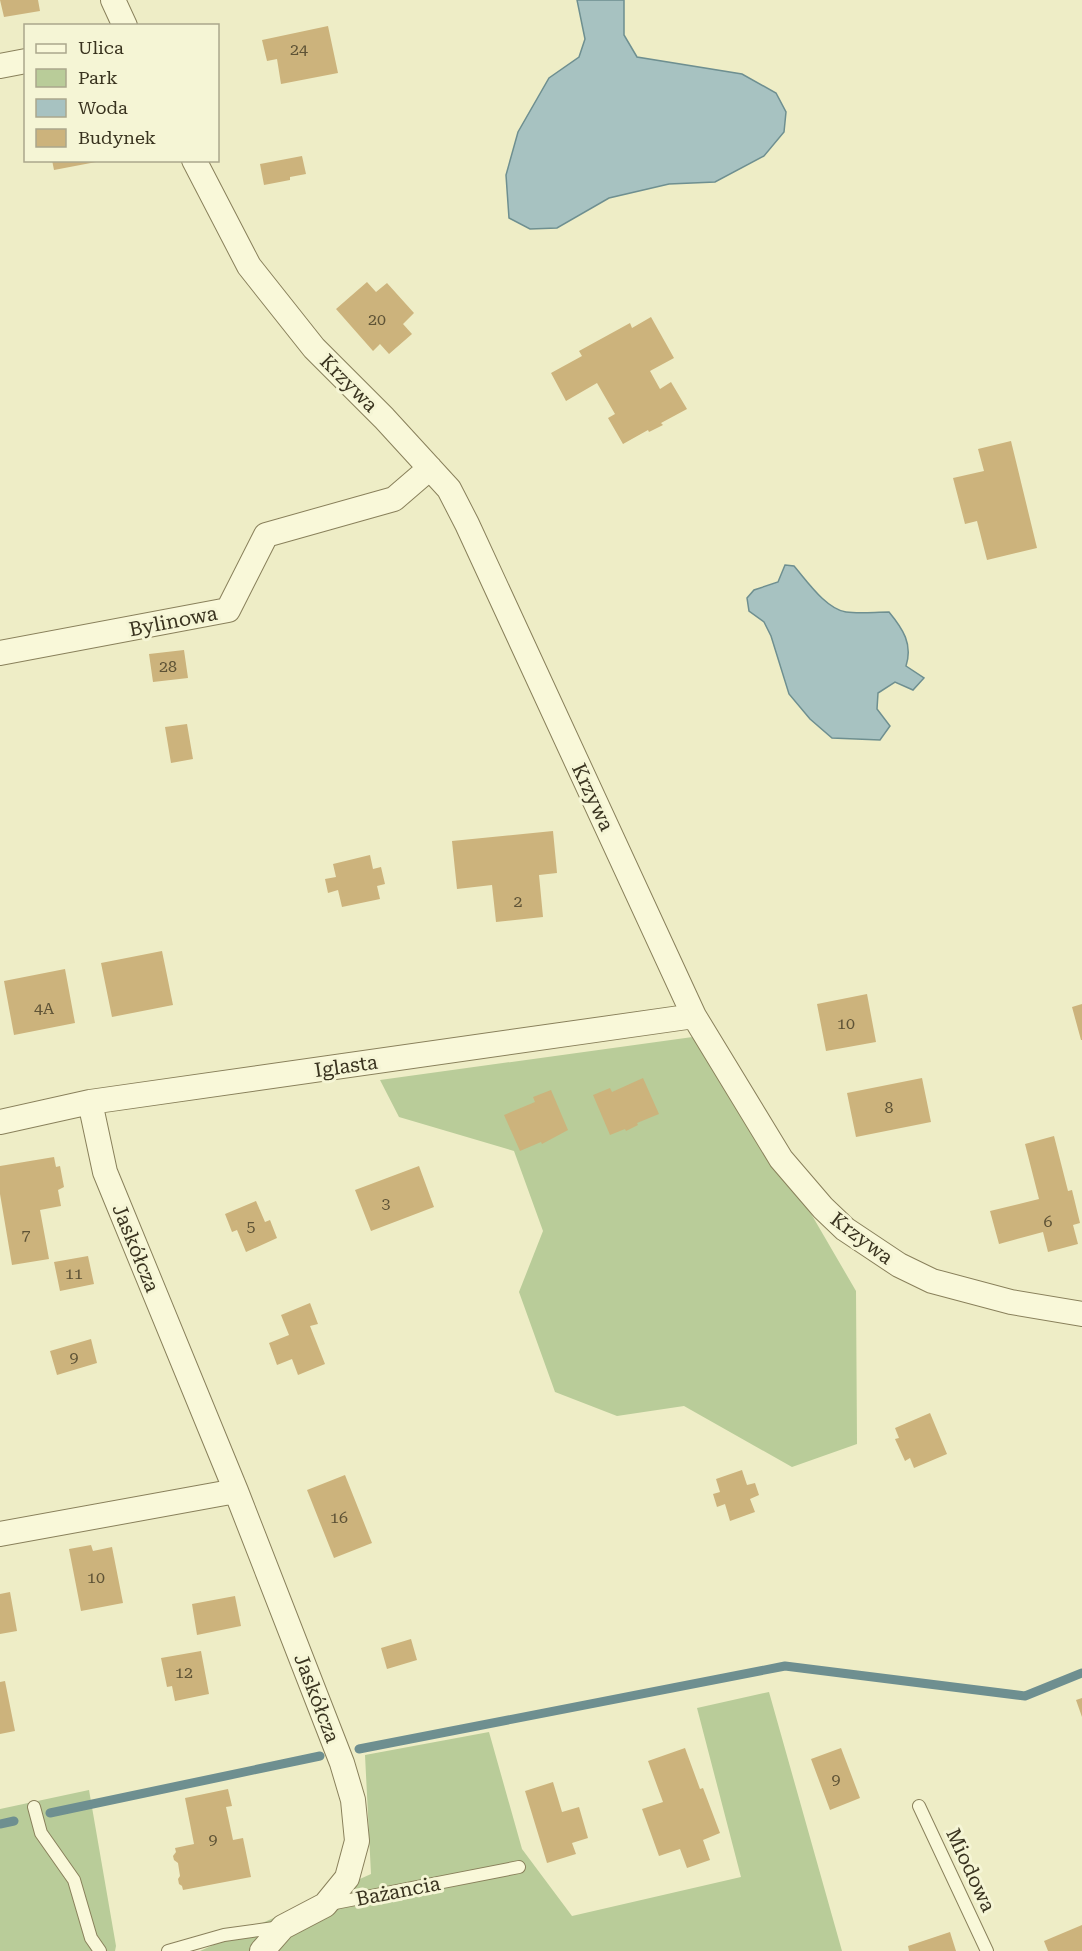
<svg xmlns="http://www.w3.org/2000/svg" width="1082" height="1951" viewBox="0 0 1082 1951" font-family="'Roboto Serif',serif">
	<rect width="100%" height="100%" fill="#eeedc6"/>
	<!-- green -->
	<path fill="#b9cc99" d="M707 1035 856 1291 857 1444 792 1467 684 1406 617 1416 555 1392 519 1292 543 1231 514 1151 399 1117 380 1080Z
		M769 1692 842 1951H200L371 1874 365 1755 489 1732 522 1849 572 1916 741 1877 697 1708Z
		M89 1790 116 1946 115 1951H0V1809Z"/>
	<!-- water -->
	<path fill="#a7c2c1" stroke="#6e8f90" stroke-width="1.5" d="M577 0H624V35L637 57 742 74 776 93 786 112 784 132 764 156 715 182 669 184 609 198 557 228 530 229 509 218 506 175 518 132 549 78 579 57 585 39Z
		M785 565 794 566C807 581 826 609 846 612 860 614 875 612 889 612 903 629 913 644 906 666L924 678 913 690 895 682 878 693 877 709 890 726 880 740 832 738 810 719 789 694 771 636 764 622 749 611 747 598 754 590 778 582Z"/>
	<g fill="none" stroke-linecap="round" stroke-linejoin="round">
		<!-- stream -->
		<path stroke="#6e8f90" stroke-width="9" d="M359 1749 785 1666 1025 1696 1082 1673
			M50 1813 320 1756
			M0 1824 14 1821"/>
	</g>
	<!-- building -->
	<path fill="#ccb37c" d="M0 0H38L40 11 4 17Z
		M328 26 338 73 281 84 277 59 267 61 262 40Z
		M302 156 306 174 290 177V180L264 185 260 164Z
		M52 160H96V162L54 170Z
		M367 282 376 292 387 283 414 313 403 324 412 334 389 354 380 344 373 351 336 309Z
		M651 317 674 358 650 371 660 389 671 382 687 409 661 423 663 425 649 432 648 430 623 444 608 418 615 414 597 383 566 401 551 373 582 356 579 351 630 323 632 328Z
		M1011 441 1037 548 987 560 977 521 965 524 953 478 984 471 978 449Z
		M184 650 188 678 153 682 149 654Z
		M187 724 193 759 171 763 165 727Z
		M553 831 557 873 539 875 543 917 496 922 492 885 457 889 452 841Z
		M370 855 373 869 381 867 385 884 377 886 380 899 342 907 338 890 328 893 325 879 336 877 333 864Z
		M162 951 173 1005 112 1017 101 963Z
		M65 969 75 1023 14 1035 4 981Z
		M867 994 876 1042 826 1051 817 1004Z
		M1082 1004V1040H1081L1072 1007Z
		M643 1078 659 1114 637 1123 638 1125 626 1131 625 1129 610 1135 593 1095 610 1088 612 1092Z
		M922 1078 931 1122 856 1137 847 1093Z
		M551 1090 568 1130 542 1144 541 1142 520 1151 504 1115 535 1102 533 1097Z
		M1054 1136 1068 1191 1072 1190 1080 1223 1073 1225 1078 1244 1048 1252 1043 1232 999 1244 990 1211 1039 1199 1025 1144Z
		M54 1157 56 1167 60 1166 64 1187 58 1190 61 1206 40 1210 49 1259 12 1265 0 1194V1166Z
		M419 1166 434 1207 371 1231 355 1190Z
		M256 1201 265 1222 270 1220 277 1238 246 1252 237 1230 232 1232 225 1214Z
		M88 1256 94 1284 60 1291 54 1262Z
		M310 1303 318 1324 310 1326 325 1364 298 1375 292 1359 277 1365 269 1343 289 1335 281 1315Z
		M91 1339 97 1363 57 1375 50 1351Z
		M930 1413 947 1454 914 1468 910 1458 905 1461 895 1439 899 1438 895 1428Z
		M742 1470 747 1485 755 1483 759 1495 750 1499 755 1512 730 1521 725 1504 717 1507 713 1494 720 1492 716 1479Z
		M345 1475 372 1543 334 1558 307 1490Z
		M91 1545 93 1551 112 1547 123 1603 81 1611 69 1549Z
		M10 1592 17 1631 0 1634V1594Z
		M235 1596 241 1626 197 1635 192 1604Z
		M411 1639 417 1660 387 1669 381 1648Z
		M201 1651 209 1694 175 1701 172 1686 167 1687 161 1658Z
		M5 1681 15 1731 0 1734V1682Z
		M1082 1698V1717L1076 1700Z
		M685 1748 700 1789 703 1788 720 1833 703 1840 710 1860 687 1868 680 1849 659 1856 642 1809 663 1802 648 1761Z
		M841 1748 860 1798 830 1810 811 1759Z
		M553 1782 562 1812 579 1807 588 1838 572 1843 576 1854 547 1863 525 1791Z
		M228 1789 232 1806 226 1807 233 1840 243 1838 251 1877 183 1890 182 1886 179 1884 178 1879 180 1876 178 1863 174 1860 173 1856 176 1852 175 1848 194 1844 185 1798Z
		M1082 1925V1951H1048L1044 1941Z
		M950 1932 956 1951H909L908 1946Z"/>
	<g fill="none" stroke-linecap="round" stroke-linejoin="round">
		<!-- service casing -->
		<g stroke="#89805b" stroke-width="14">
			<path id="service" d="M919 1806 987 1951
				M34 1807 41 1833 74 1880 91 1938 100 1951
				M330 1904 519 1867
				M168 1951 224 1935 281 1927"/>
		</g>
		<!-- minor casing -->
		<g stroke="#89805b" stroke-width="26">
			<path id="minor" d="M113 0 125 26
				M0 66 26 61
				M194 160 249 266 314 348 384 418 449 489 467 524 694 1016 781 1159 823 1208 845 1229 899 1265 932 1281 1011 1302 1082 1314
				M0 653 228 610 266 535 394 499 430 468
				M90 1102 105 1172 236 1491 342 1763 353 1800 357 1841 347 1878 325 1905 283 1927 262 1951
				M0 1122 90 1102 694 1016
				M0 1534 236 1491"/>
		</g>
		<!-- service -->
		<use href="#service" stroke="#f9f8d9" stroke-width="12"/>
		<!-- minor -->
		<use href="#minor" stroke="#f9f8d9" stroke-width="24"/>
	</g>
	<g text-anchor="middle" stroke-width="6" stroke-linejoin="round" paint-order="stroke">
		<!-- number labels -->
		<g font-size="16" fill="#5e5336">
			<text x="299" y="55">24</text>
			<text x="377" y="325">20</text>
			<text x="168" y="672">28</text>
			<text x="518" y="907">2</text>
			<text x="44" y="1014">4A</text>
			<text x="846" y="1029">10</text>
			<text x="889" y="1113">8</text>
			<text x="386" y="1209">3</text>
			<text x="1048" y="1227">6</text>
			<text x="251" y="1232">5</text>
			<text x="26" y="1240">7</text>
			<text x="74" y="1279">11</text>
			<text x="74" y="1363">9</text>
			<text x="339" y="1523">16</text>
			<text x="96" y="1583">10</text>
			<text x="184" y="1678">12</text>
			<text x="836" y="1785">9</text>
			<text x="213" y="1845">9</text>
		</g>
		<!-- street labels -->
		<g font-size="20" fill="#39331f" stroke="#f5f5d5">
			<text transform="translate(349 383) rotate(45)" y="7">Krzywa</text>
			<text transform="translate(173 621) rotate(-11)" y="7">Bylinowa</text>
			<text transform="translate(593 797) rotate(65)" y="7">Krzywa</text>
			<text transform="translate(346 1066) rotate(-8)" y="7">Iglasta</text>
			<text transform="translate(862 1238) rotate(37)" y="7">Krzywa</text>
			<text transform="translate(136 1248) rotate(68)" y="7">Jaskółcza</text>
			<text transform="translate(317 1698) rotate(69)" y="7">Jaskółcza</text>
			<text transform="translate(971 1870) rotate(65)" y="7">Miodowa</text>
			<text transform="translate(398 1891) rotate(-11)" y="7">Bażancia</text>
		</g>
	</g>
	<!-- legend -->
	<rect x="24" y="24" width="195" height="138" fill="#f5f5d5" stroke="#aaa78c" stroke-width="1.5"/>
	<rect x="36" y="44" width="30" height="9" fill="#f9f8d9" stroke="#aaa78c" stroke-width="1.5"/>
	<text x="78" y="54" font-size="18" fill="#39331f">Ulica</text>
	<rect x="36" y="69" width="30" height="18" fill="#b9cc99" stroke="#aaa78c" stroke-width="1.5"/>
	<text x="78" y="84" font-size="18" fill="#39331f">Park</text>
	<rect x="36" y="99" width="30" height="18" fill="#a7c2c1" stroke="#aaa78c" stroke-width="1.5"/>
	<text x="78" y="114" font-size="18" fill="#39331f">Woda</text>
	<rect x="36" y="129" width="30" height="18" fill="#ccb37c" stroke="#aaa78c" stroke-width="1.5"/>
	<text x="78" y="144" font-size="18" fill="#39331f">Budynek</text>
</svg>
